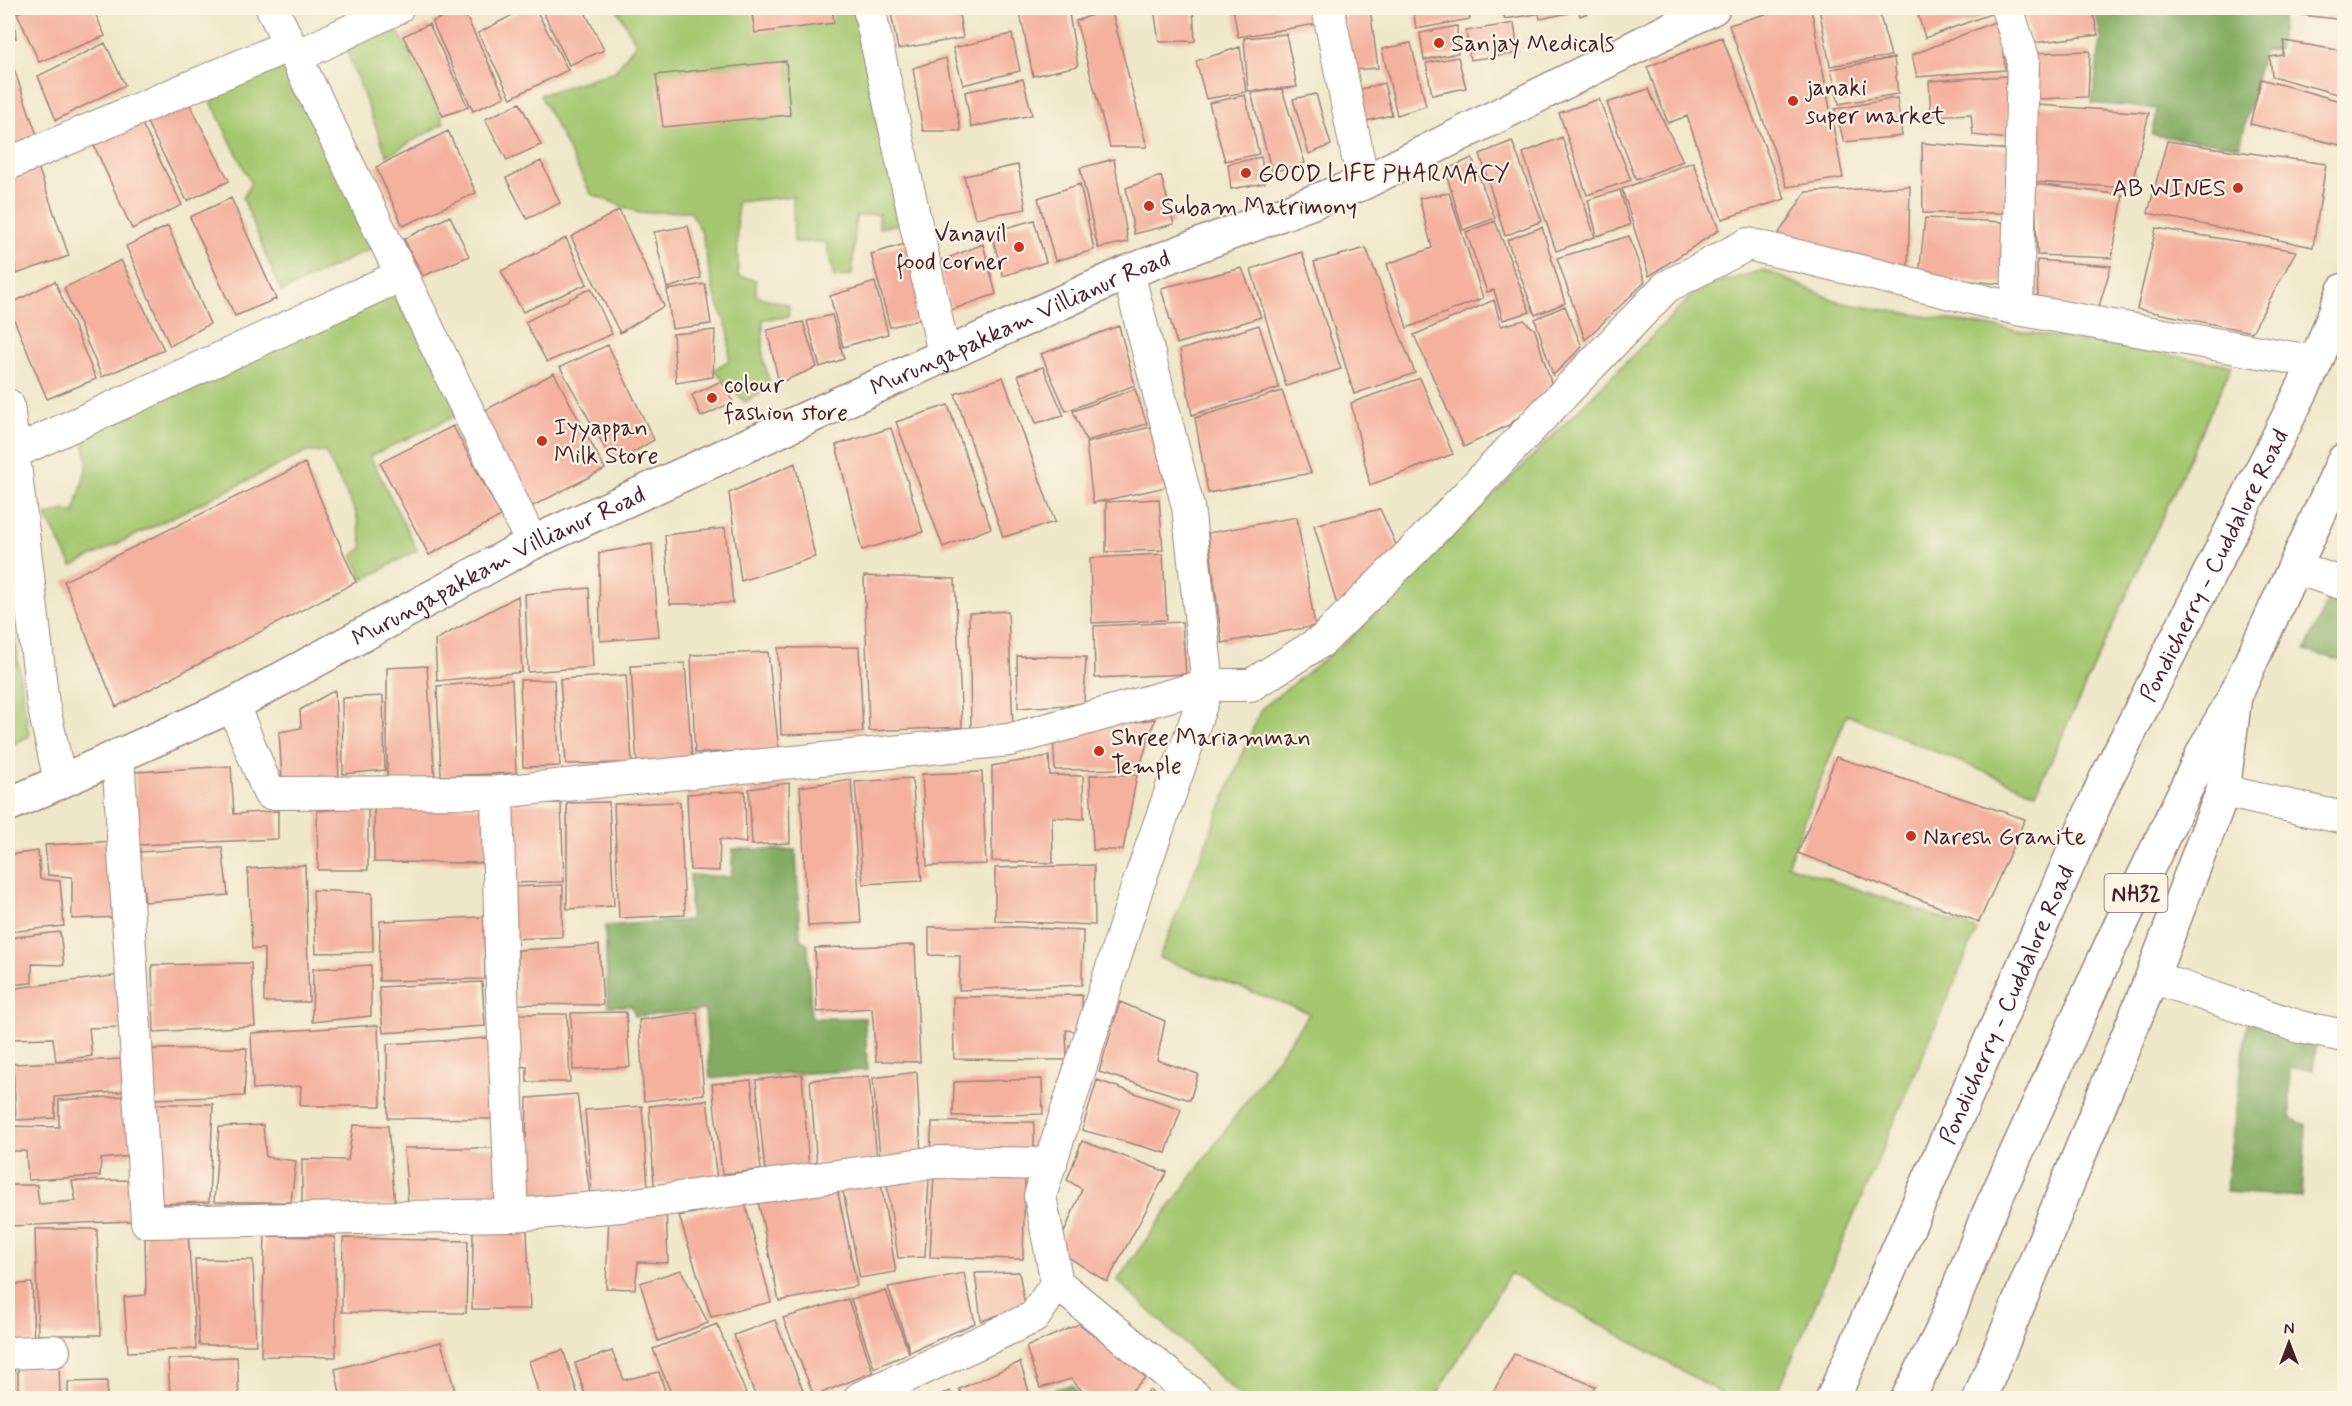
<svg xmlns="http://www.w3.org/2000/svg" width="2352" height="1406" viewBox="0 0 2352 1406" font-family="Mynerve,sans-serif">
	<rect width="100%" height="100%" fill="#fcf5e5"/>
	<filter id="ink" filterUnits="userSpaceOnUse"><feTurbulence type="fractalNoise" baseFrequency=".0167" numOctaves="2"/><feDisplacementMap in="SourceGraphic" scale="12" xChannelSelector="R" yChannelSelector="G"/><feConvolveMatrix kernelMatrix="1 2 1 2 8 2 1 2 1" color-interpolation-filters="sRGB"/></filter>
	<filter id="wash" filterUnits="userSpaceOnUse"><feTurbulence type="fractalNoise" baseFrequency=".008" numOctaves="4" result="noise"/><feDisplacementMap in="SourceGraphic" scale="24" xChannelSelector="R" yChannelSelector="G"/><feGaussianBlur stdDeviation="1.35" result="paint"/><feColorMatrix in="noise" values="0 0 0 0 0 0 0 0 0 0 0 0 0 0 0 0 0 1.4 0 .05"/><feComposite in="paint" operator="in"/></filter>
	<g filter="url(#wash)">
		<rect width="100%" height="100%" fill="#efe7c9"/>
		<!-- green -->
		<path fill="#a4c770" stroke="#77734e" stroke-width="1.5" d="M408 8H433L394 28 400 35 444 123 387 156 347 52 385 19Z
			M616 8H865L910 222 879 228V214L856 216 852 275 834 278 826 242H794L793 196 737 202 738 276 756 280V296L789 305 788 317 763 319V359L771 388 745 402 714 370 729 360V333L713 290 702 233 690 211 639 213 591 194 540 95 615 71 636 43Z
			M289 50 383 243 281 292 243 198 251 183 205 89Z
			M1764 270 1842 303 2232 365 2036 793 1847 715 1787 865 1977 930 1775 1398H1730L1510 1273 1435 1398H1242L1117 1280 1310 1013 1159 958 1261 709 1352 637 1700 288Z
			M398 284 460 414 370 456 417 550 363 580 353 555 363 547 356 513 325 452H306L72 566 46 516 64 510 74 514 88 462 80 431Z
			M8 596 29 736 8 747Z"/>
		<!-- forest -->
		<path fill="#83ac62" stroke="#666646" stroke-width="1.5" d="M2095 8H2284L2278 49 2263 52 2240 146 2152 135 2157 109 2092 103 2101 39Z
			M2331 592 2344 596V661L2305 651Z
			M733 849 796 850 800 939 808 944 811 1018H865L867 1070 710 1078 705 1010 635 1016 632 1006H608L605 926 690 920V875L731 877Z
			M2248 1018 2317 1040 2313 1070 2290 1068V1118L2306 1125 2302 1197 2225 1192Z
			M1071 1385 1082 1398H1041L1040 1393Z"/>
		<g id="blocks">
			<!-- building -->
			<path fill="#f4b19e" d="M8 8H13L16 38H8Z
				M30 8H93L105 36 39 62 17 13Z
				M460 8H462L505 97 473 111 432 22Z
				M526 8H535L568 70 511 98 478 33Z
				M541 8H583L604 50 569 65Z
				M751 8H832L834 23 755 33Z
				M890 8H958L963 38 898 49Z
				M1019 8H1068L1078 66 1033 76Z
				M1111 8 1147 147H1110L1076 21Z
				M1154 8H1193L1195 41 1159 42Z
				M1233 8H1321L1323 23 1238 37Z
				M1343 8H1370L1378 68 1352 70Z
				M1413 8H1468L1470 19 1416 29Z
				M1502 8H1536L1537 14 1505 19Z
				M1538 8H1576L1577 11 1540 19Z
				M1578 8H1602L1580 16Z
				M1785 8H1811L1843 178 1787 187 1729 25Z
				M1819 8H1878L1891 56 1830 66Z
				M1916 8H1991L1993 13 1925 38Z
				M2023 8H2092L2098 35 2033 43Z
				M2295 8H2344V20L2294 14Z
				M2002 19 2005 70 1917 77 1912 55Z
				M1514 23 1518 53 1470 60 1466 31Z
				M429 24 468 107 443 116 403 36Z
				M1457 26 1458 53 1424 60 1420 33Z
				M1012 34 1020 71 963 85 953 48Z
				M1286 34 1297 87 1248 91 1244 38Z
				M1722 37 1785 199 1722 219 1687 116 1668 123 1647 67Z
				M2284 41 2344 51V96L2272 76 2270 57 2283 55Z
				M105 43 125 85 56 120 38 76Z
				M1411 43 1426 106 1397 115 1382 49Z
				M1240 47 1246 92 1206 99 1196 61Z
				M2090 51 2088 97 2038 99 2033 53Z
				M8 52 37 135 8 148Z
				M1458 57 1466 88 1432 95 1426 63Z
				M946 58 961 131H923L913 68Z
				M1894 58 1898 94 1839 104 1831 69Z
				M786 61 790 115 663 127 656 75Z
				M2006 76 2008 139 1973 135 1971 114 1931 116 1929 81Z
				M1023 79 1032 115 971 127 965 92Z
				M2261 79 2344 102V146L2250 124Z
				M1384 83 1392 115 1366 121 1357 90Z
				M1282 89 1305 163 1272 172 1251 93Z
				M1648 89 1683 161 1636 180 1607 103Z
				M1316 94 1331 145 1309 154 1293 99Z
				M1245 95 1259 154 1225 161 1209 103Z
				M186 97 229 181 187 201 143 115Z
				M1897 98 1902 136 1844 142 1835 109Z
				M1599 99 1631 180 1587 195 1559 113Z
				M520 103 541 145 507 160 485 119Z
				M2037 105 2149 113 2131 188 2035 182Z
				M138 116 182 205 132 229 91 139Z
				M448 131 476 193 403 226 376 167Z
				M1562 137 1595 237 1556 251 1523 153Z
				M1512 141 1542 221 1505 236 1480 154Z
				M2167 141 2326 164 2313 247 2148 213Z
				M1922 143 2010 150 2008 213H1923Z
				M1261 157 1265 183 1231 189 1228 164Z
				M1472 158 1495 218 1463 230 1445 170Z
				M1114 159 1128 242 1098 248 1080 168Z
				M541 161 560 203 527 219 506 178Z
				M1693 162 1719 230 1649 276 1622 189Z
				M37 164 69 256 16 274 8 215V174Z
				M1018 165 1026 209 975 218 964 176Z
				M1161 176 1174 224 1134 234 1126 188Z
				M1080 184 1094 250 1055 261 1038 198Z
				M2035 184 2123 195 2112 258 2037 255Z
				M1910 186 1908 272 1773 242 1806 192Z
				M1620 190 1630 225 1597 236 1588 200Z
				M1449 193 1483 298 1407 328 1387 264 1432 248 1419 198Z
				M231 198 276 299 235 316 190 217Z
				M619 210 664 306 620 333 571 237Z
				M450 216 469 256 423 276 404 239Z
				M1925 218 2003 222 2002 284 1919 276Z
				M1034 220 1046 262 1003 276 991 232Z
				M1495 221 1530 312 1503 320 1494 290 1487 292 1466 232Z
				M168 226 210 324 170 346 126 246Z
				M688 226 701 278 667 288 654 232Z
				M1542 227 1565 303 1535 315 1507 240Z
				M2156 228 2296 251 2252 332 2137 309Z
				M1629 236 1645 282 1585 340 1557 258Z
				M566 238 587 284 523 312 501 271Z
				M915 241 930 317 890 327 871 254Z
				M983 244 996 294 951 310 938 262Z
				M1366 248 1415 373 1354 394 1314 262Z
				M1302 252 1341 369 1286 386 1251 269Z
				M121 260 164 350 102 377 64 288Z
				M2037 260 2111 266 2098 310 2038 304Z
				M1242 268 1261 317 1177 344 1161 288Z
				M55 281 96 379 47 399 8 305Z
				M875 282 888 334 843 347 830 296Z
				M705 284 711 324 672 329 667 290Z
				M591 288 612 334 547 362 525 322Z
				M1494 300 1501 326 1524 320 1535 330 1551 383 1531 407 1509 425 1464 447 1414 335Z
				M1565 306 1582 347 1553 375 1535 319Z
				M832 315 844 359 820 367 807 321Z
				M803 322 817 367 779 383 767 330Z
				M1259 325 1279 388 1192 415 1180 350Z
				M1119 326 1135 385 1066 411 1041 354Z
				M715 330 713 377 676 383 673 334Z
				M608 345 654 440 614 464 560 367Z
				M1043 367 1064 416 1036 423 1018 375Z
				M554 373 605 469 527 509 480 413Z
				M1003 377 1055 522 1003 537 955 394Z
				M1420 378 1453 454 1370 485 1351 403Z
				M721 381 733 402 701 417 692 395Z
				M1135 389 1147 424 1086 441 1073 411Z
				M1282 391 1311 473 1208 493 1195 418Z
				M948 405 991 528 943 547 896 422Z
				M453 426 501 516 429 555 380 463Z
				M1151 427 1166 487 1093 503 1086 443Z
				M891 428 923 532 862 550 836 445Z
				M305 463 356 582 116 707 64 581Z
				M795 463 815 557 741 581 729 493Z
				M1159 499 1163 550 1106 552V502Z
				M1380 509 1403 560 1337 605 1314 525Z
				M1297 517 1315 626 1222 643 1208 533Z
				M725 528 733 603 670 604 665 535Z
				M652 544 659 636 600 641 599 553Z
				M1163 554 1167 620 1092 623 1090 558Z
				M864 576 955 579 962 727 869 731Z
				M589 588 593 667 528 672 525 594Z
				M518 596 522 672 437 681 435 640Z
				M1008 611 1013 726 971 728 969 613Z
				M1182 622 1186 674 1095 678 1094 626Z
				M859 647 863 732 781 735 778 648Z
				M768 652 779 750 695 753 691 655Z
				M1017 656 1086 657 1084 704 1018 708Z
				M685 663 692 760 637 764 631 666Z
				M427 666 435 780 387 782V668Z
				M626 675 632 763 566 764 560 679Z
				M512 680 516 773 441 776 437 686Z
				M520 680H554L560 766 523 767Z
				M335 690 339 779 282 780 279 732 301 728 300 710Z
				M383 696 385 770 343 774 342 698Z
				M1155 719 1139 769 1055 770 1053 734Z
				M1049 756 1050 775 1083 776 1084 819 1052 817 1053 863 992 861V766Z
				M1836 757 2025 819 1979 922 1798 853Z
				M231 766 234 814 278 811V839L138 845 135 772Z
				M982 772 986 864 927 866 922 774Z
				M1090 775H1137L1123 850H1093Z
				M912 778 922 881 863 884 855 782Z
				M851 779 861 923 808 926 800 787Z
				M789 783 790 843 752 845 749 789Z
				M745 791 746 843 720 839 719 871 690 870 687 794Z
				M609 802 614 906 567 909V803Z
				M680 802 685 915 619 918 614 804Z
				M505 803H561L564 882 506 883Z
				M368 807V870H318L317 811Z
				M488 807V863L374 862V808Z
				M116 841 119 917 72 919V877L48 875 45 845Z
				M222 847 228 895 145 902 139 852Z
				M38 851 40 879 60 881 64 926 8 932V855Z
				M305 865 309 1002H264V949H252L248 869Z
				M1094 865 1095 925 995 921V868Z
				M563 885 562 937 510 939 509 887Z
				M313 890 372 893 373 952 316 953Z
				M484 917 485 979 379 981 380 921Z
				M929 927H1019L1083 931 1082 985 959 990 960 956 929 955Z
				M60 932 64 965 32 964V983L8 985V938Z
				M599 945 603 1005 518 1004V950Z
				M915 945 920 1062 876 1061 872 1008 817 1012 815 948Z
				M251 963 255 1026 154 1032 152 965Z
				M371 965V1016L312 1022 313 969Z
				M120 975 122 1027 89 1028 92 1056 56 1061 53 1038 9 1039 8 989Z
				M482 982 485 1026 383 1033 379 987Z
				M1082 995V1032L1066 1030 1067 1060 954 1059 953 997Z
				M1120 1002 1165 1021 1157 1060 1198 1074 1190 1100 1099 1072Z
				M626 1012 630 1067 573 1070 571 1013Z
				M697 1012 704 1094 644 1101 639 1020Z
				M516 1014H567L570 1082H527V1067L517 1066Z
				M378 1025 381 1106H300L301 1086 253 1089 251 1033Z
				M488 1038 493 1119 388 1118 387 1044Z
				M247 1048 244 1096 153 1099 150 1049Z
				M124 1059 127 1091 55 1097V1118L16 1120 13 1064Z
				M917 1072 921 1156 880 1158 873 1078Z
				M802 1074 809 1168 765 1171 756 1080Z
				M869 1076 877 1159 817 1165 810 1080Z
				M1042 1079 1043 1114 953 1116 954 1082Z
				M751 1080 761 1170 722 1174 712 1084Z
				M1097 1080 1181 1109 1166 1153 1082 1130Z
				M577 1094 590 1196 519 1201 516 1139 526 1138 527 1098Z
				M127 1096 131 1156 101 1159 100 1176 28 1180 26 1151H8V1126L59 1127V1100Z
				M707 1100 717 1180 654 1185 649 1106Z
				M153 1104H213L209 1202 155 1204Z
				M642 1106 648 1186 592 1195 585 1110Z
				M932 1122H1034V1154L930 1153Z
				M263 1125 266 1157 296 1161 291 1202H214L219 1127Z
				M353 1125 388 1126 395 1205 302 1204V1159L348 1160Z
				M1082 1141 1167 1172 1107 1282 1057 1250 1082 1189 1067 1180Z
				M404 1148H496L501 1203 408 1204Z
				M934 1173 1025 1176 1023 1259 930 1257Z
				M929 1176 925 1257 898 1258 886 1179Z
				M880 1178 896 1272 860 1278 842 1186Z
				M132 1180V1221L8 1226V1185H37L39 1204 76 1201 72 1181Z
				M836 1183 857 1286 779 1301 758 1201Z
				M745 1203 771 1302 711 1317 679 1216Z
				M666 1206 668 1263 638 1262 635 1289 606 1288 609 1212Z
				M35 1229H97L101 1335H38Z
				M527 1229 530 1309H472L473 1231Z
				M145 1230 188 1231 196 1349 128 1352 124 1297 146 1295Z
				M265 1236 335 1237 336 1357 261 1356Z
				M343 1238 468 1241 466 1313 342 1312Z
				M195 1259 253 1260 256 1345H199Z
				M681 1270 708 1323 658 1341 640 1283Z
				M1019 1272 1025 1306 981 1321 975 1273Z
				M964 1273 975 1323 910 1352 888 1287Z
				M32 1283 34 1342H8V1285Z
				M886 1291 909 1353 874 1368 851 1299Z
				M848 1299 873 1372 814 1396 783 1318Z
				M775 1320 806 1398H756L734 1335Z
				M717 1324 748 1398H673L653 1349Z
				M1079 1324 1148 1375 1124 1398H1089L1071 1379 1040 1388 1026 1347Z
				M441 1342 457 1398H341L335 1369Z
				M563 1350 579 1398H540L529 1361Z
				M612 1351 624 1380 659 1372 667 1398H586L575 1363Z
				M1514 1354 1595 1386 1589 1398H1490Z
				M237 1357 239 1398H170L168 1359Z
				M1020 1362 1031 1398H964L959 1389Z
				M8 1363H14V1398H8Z
				M18 1363H59L60 1398H18Z
				M107 1381V1398H68V1382Z
				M1149 1390 1160 1398H1143Z
				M950 1391 953 1398H931Z"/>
		</g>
	</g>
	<g filter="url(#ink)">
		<use href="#blocks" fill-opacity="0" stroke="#9c837a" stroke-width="1.5"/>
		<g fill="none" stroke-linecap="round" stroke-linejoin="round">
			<!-- street casing -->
			<g stroke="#9c837a" stroke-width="34">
				<path id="street" d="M272 8 532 543
					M869 8 944 354
					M1328 8 1363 183
					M2007 8 2023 58 2017 309
					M296 57 397 8
					M8 164 290 45
					M8 405 43 704 60 781
					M13 453 402 275
					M2296 568 2344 584
					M233 705 269 793 497 792 1009 740 1208 685H1251L1323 640 1419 545 1666 287 1748 244 2017 309 2316 362
					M118 755 147 1222 512 1215 621 1206 937 1162 1051 1164
					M2223 791 2344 818
					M497 792 502 991 512 1215
					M2152 977 2300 1027 2344 1036
					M1057 1283 1197 1398
					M8 1353 54 1351
					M860 1398 1034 1317 1057 1283 1040 1196 1137 888 1208 685 1188 507 1128 272"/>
			</g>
			<!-- secondary casing -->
			<g stroke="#9c837a" stroke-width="36">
				<g id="secondary">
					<path id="s1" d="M8 805 233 705 532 543 1128 272 1363 183 1713 8"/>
					<path d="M1980 1398 2152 977 2223 791 2235 696"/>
				</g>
			</g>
			<!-- highway casing -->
			<g stroke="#9c837a" stroke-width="36">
				<g id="highway">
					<path id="s2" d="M1833 1398 2104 783 2316 362 2344 290"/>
					<path d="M1908 1398 1941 1333 1985 1222 2111 945 2205 749 2235 696 2344 460"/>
				</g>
			</g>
			<!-- street -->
			<use href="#street" stroke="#fff" stroke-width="32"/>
			<!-- secondary -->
			<use href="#secondary" stroke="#fff" stroke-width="33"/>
			<!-- highway -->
			<use href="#highway" stroke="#fff" stroke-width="33"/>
		</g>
	</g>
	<!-- markers -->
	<g fill="#c8321e" stroke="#fcf5e5" stroke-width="2">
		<circle cx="1439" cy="43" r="6"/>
		<circle cx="1793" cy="101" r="6"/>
		<circle cx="1246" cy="173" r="6"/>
		<circle cx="2238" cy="188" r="6"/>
		<circle cx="1149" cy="206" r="6"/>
		<circle cx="1019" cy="247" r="6"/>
		<circle cx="712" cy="398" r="6"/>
		<circle cx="542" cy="441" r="6"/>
		<circle cx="1099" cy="751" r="6"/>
		<circle cx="1911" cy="836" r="6"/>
	</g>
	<g text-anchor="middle" stroke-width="4.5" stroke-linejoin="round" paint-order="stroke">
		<!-- shield labels -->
		<rect fill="#fcf5e5" stroke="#7f5f63" stroke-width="1.5" x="2104.5" y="874" width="63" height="38" rx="4.5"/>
		<g font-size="22" font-weight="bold" fill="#4a1f2b">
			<text x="2136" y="901">NH32</text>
		</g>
		<!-- poi labels -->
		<g font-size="24" fill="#4a1f2b" stroke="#fcf5e5" text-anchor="start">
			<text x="1451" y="51">Sanjay Medicals</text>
			<text x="1805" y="95">janaki<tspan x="1805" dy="28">super market</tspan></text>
			<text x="1258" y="181">GOOD LIFE PHARMACY</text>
			<text x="2226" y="196" text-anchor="end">AB WINES</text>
			<text x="1161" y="214">Subam Matrimony</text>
			<text x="1007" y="241" text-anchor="end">Vanavil<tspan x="1007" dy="28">food corner</tspan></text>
			<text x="724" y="392">colour<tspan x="724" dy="28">fashion store</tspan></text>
			<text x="554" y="435">Iyyappan<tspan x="554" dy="28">Milk Store</tspan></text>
			<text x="1111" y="745">Shree Mariamman<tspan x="1111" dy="28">Temple</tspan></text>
			<text x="1923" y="844">Naresh Granite</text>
		</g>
		<!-- street labels -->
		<g font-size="24" fill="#4a1f2b" stroke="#fcf5e5">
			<text dy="8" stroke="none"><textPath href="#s1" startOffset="1122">Murungapakkam Villianur Road</textPath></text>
			<text dy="8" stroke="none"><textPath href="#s2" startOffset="916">Pondicherry - Cuddalore Road</textPath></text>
			<text dy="8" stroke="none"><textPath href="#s1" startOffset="546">Murungapakkam Villianur Road</textPath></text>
			<text dy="8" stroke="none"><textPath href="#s2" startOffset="430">Pondicherry - Cuddalore Road</textPath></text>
		</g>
	</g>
	<!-- margin -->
	<rect width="2352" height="1406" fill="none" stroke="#fcf5e5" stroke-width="30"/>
	<!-- north arrow -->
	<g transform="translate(2289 1343)" stroke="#fcf5e5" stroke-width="4.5" paint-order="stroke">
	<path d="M0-4.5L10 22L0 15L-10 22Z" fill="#4a1f2b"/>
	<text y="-9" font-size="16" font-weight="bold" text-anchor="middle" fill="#4a1f2b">N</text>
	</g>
</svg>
